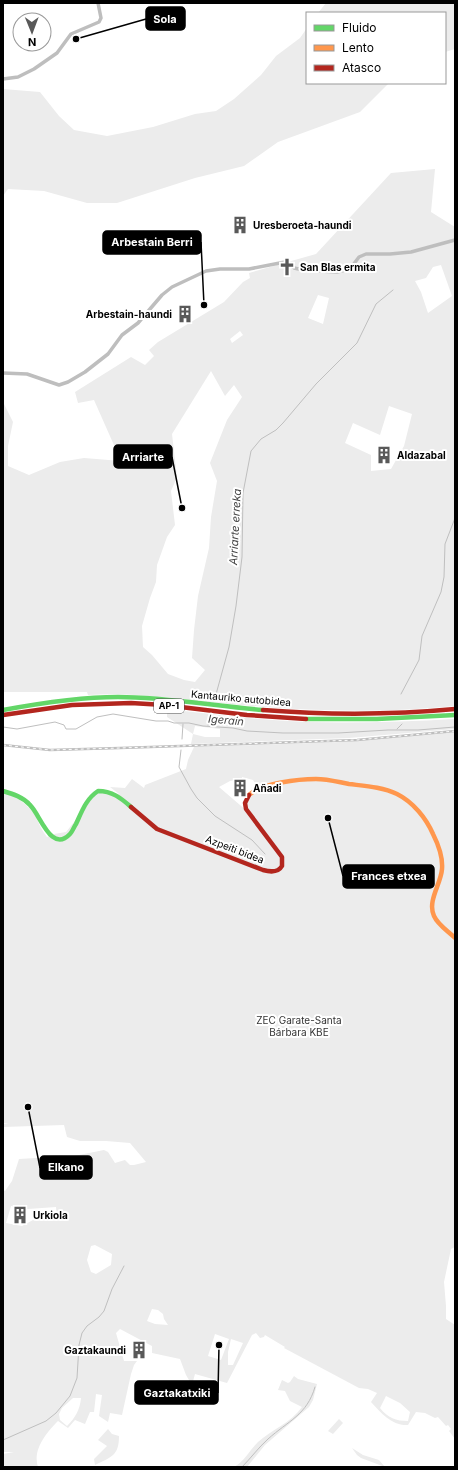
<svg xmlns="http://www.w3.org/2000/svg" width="458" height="1470" viewBox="0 0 458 1470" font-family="Inter,sans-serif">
	<rect width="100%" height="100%" fill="#fff"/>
	<!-- green -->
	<path fill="#ececec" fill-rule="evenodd" d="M326 3H455V49L445 52V13H318Z
		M307 28V83H389L360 112 278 142 244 166 195 178 117 203H87L44 191 8 189 3 196V89L40 92 59 116 74 130 107 136 153 127 195 114 216 111 234 99 261 75 276 56 300 38Z
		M435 169 431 212 455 227V706C378 714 298 711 221 703 175 699 135 692 88 695L87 692H3V402L13 422 8 446V466L29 475 60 462 84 458 121 461 94 400 78 403 75 392 131 357 145 365 154 356 149 350 158 342 224 302 243 282 250 278 249 273 316 254 391 173ZM441 265 452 296 428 313 421 292 415 281 426 278 433 267ZM318 295 329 298 323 324 308 318ZM240 331 243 335 232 343 230 339ZM211 371 225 396 234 385 242 397 227 420 210 463 217 481 211 517 209 548 198 596 194 630 192 658 205 670 195 682 184 680 168 674 152 655 143 647 142 626 150 598 156 582 157 565 167 537 175 525 171 491 177 477 172 434ZM389 406 412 414 404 446 391 469 371 471V455L345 443 353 423 380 435Z
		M160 708C209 714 257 720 306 722 356 723 405 722 455 719V729L349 738 191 744 193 734 167 717V710L162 711ZM195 726 220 729V737H205L193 734Z
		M455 732V1247L451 1249 444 1282 446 1306V1319L455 1325V1439L449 1431 451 1429 448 1425 446 1426 438 1417 435 1418 425 1413 416 1412 408 1425C392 1426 381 1413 371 1402L377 1393 368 1389 359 1388 284 1348 285 1347 265 1335 264 1337 260 1338 256 1333 252 1335 227 1383 195 1374 192 1385 186 1375 180 1359 152 1353V1346L120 1329 116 1333 124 1361H137L134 1365 131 1374 122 1415 110 1413 108 1422 99 1416 102 1395 96 1394 94 1412H90L85 1424 75 1420 68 1428 58 1421C47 1432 32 1450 38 1467H4L3 1454 14 1452H3V1190L5 1191 12 1181 19 1159 36 1158 56 1155 74 1156 104 1150 108 1152 115 1163 125 1160 130 1165H134L146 1162 130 1143 106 1141H80L67 1137 64 1125 3 1127V1124H9L3 1123V792C17 797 28 804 36 817 39 824 42 831 47 837L54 834 66 832 87 806 94 794C103 792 110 794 119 794L110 787 125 788 132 779 144 788 145 785 186 769 188 760 194 747 340 742ZM242 777 253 780 258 788 246 801 247 811 219 787 230 781 242 779ZM11 1206 28 1209 56 1207 57 1218 33 1220 22 1226 6 1223ZM95 1245 112 1254 111 1265 96 1274 91 1272 87 1260 91 1246ZM152 1309 158 1310 163 1314 164 1319 168 1325 155 1324 147 1321ZM215 1334 229 1339 221 1360 208 1356ZM231 1339 243 1343 233 1365H228V1352ZM386 1396 400 1403 410 1412 408 1421C396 1421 388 1418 380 1408ZM73 1398H81C80 1410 75 1418 67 1426L60 1420 59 1414 62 1408Z
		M294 1376 298 1379 317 1384 313 1400 309 1407 265 1445 247 1467H234C245 1461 249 1451 258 1442 271 1430 291 1423 302 1407L290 1401 285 1391 278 1390 282 1380 288 1383 290 1382Z
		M339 1419 343 1423 333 1434 328 1431Z
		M108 1429 112 1434 119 1436C119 1456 111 1457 95 1465L94 1459 107 1446 98 1440Z
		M352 1448 363 1455 379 1460 385 1467 361 1458 357 1455Z"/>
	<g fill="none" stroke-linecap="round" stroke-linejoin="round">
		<!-- stream -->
		<path stroke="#bfbfbf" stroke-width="1" d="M401 694 419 660 422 636 441 592 444 577 445 544 455 518
			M215 698 229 647 236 606 242 557 243 493 251 451 261 439 276 430 283 423 316 384 357 343 376 304 393 290
			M208 725 209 720
			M3 727 17 729 55 722 64 725 66 729H76L97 717 113 714 156 721H168L174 723H189L203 726 233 728 247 731 283 733H338L388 730H418L455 727
			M397 729 402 724
			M182 739 183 724
			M181 750 179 767 191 789 197 798 215 816 252 840 265 854
			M3 1440 46 1421 56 1413 70 1396 77 1378 79 1345 82 1333 87 1326 99 1317 104 1311 112 1289 124 1266
			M242 1467C251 1458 258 1448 268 1439 288 1421 307 1415 315 1387"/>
		<!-- street -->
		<path stroke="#bebebe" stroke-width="3.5" d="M3 79 18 77 34 69 57 53 71 34 99 22 101 18 98 3
			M3 373 27 374 59 385 68 382 85 372 108 354 122 335 138 323 162 295 172 287 206 271 220 269H249L285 262 288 263 294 268 303 270 337 272 350 269 359 257 366 254H390L411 252 455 240"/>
		<!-- fast -->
		<path stroke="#63d668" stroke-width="4.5" d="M3 710C41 703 79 697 118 697 166 697 215 706 263 710
			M306 719H377L455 715
			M3 791C13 794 23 797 30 805 40 814 51 854 70 834 72 832 74 827 76 824 82 811 86 799 98 791 112 791 121 798 131 807"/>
		<!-- slow -->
		<path stroke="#ff974d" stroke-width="4.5" d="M249 795C261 783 300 779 316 779 328 779 338 782 349 784 365 786 382 787 397 794 413 802 426 818 433 834 438 844 443 857 442 869 441 884 427 901 434 916 438 925 448 931 455 938"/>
		<!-- jam -->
		<path stroke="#b3261e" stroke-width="4.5" d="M263 710C327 715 391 715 455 709
			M3 715 72 705 131 703 164 705 247 715 306 719
			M131 807 157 829 263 870C270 872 278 873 282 866V857L246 809 245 803 249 795"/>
		<!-- rail casing -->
		<g stroke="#bebebe" stroke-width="2.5">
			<path id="rail" d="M3 745 50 750 120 748 357 740 455 731"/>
		</g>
		<!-- rail -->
		<use href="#rail" stroke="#fff" stroke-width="1" stroke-dasharray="3" stroke-linecap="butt"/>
	</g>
	<!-- icons -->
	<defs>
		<g id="building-bare" transform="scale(1.38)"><path d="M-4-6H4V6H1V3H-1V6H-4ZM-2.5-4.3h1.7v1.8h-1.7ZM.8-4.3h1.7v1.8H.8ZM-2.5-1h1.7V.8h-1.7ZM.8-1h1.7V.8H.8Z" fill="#595959" stroke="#fff" stroke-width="2.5" paint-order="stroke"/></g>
		<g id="church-bare" transform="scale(1.38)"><path d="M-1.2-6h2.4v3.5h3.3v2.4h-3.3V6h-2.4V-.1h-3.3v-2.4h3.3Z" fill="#595959" stroke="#fff" stroke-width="2.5" paint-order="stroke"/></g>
	</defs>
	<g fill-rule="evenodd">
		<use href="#building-bare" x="240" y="225"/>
		<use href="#church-bare" x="287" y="267"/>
		<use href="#building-bare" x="185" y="314"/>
		<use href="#building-bare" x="384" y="455"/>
		<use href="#building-bare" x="240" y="788"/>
		<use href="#building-bare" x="20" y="1215"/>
		<use href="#building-bare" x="139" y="1350"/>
	</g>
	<g text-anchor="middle" stroke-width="4" stroke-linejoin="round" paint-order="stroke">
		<!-- shield labels -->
		<rect fill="#fff" stroke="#4c4c4c" stroke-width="1" x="154" y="699" width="30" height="14" rx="3"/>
		<g font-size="9" font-weight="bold" fill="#000">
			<text x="169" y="709">AP-1</text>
		</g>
		<!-- poi labels -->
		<g font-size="10" font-weight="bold" fill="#000" stroke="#fff" text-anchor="start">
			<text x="253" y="229">Uresberoeta-haundi</text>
			<text x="300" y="271">San Blas ermita</text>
			<text x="172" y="318" text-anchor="end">Arbestain-haundi</text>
			<text x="397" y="459">Aldazabal</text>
			<text x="253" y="792">Añadi</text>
			<text x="33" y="1219">Urkiola</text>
			<text x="126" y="1354" text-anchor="end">Gaztakaundi</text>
		</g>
		<!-- street labels -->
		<g font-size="10" fill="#000" stroke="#fff">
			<text transform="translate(241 698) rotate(5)" y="4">Kantauriko autobidea</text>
			<text transform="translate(235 849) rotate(21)" y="4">Azpeiti bidea</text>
		</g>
		<!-- park labels -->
		<g font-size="10" fill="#333" stroke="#fff">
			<text x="299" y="1024">ZEC Garate-Santa<tspan x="299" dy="12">Bárbara KBE</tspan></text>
		</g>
		<!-- water labels -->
		<g font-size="11" font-style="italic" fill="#444" stroke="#fff">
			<text transform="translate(235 527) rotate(-87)" y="4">Arriarte erreka</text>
			<text transform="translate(226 720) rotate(5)" y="4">Igerain</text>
		</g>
	</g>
	<!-- callouts -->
	<path fill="none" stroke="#000" stroke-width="1.5" d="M76 39L146 19M204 305L201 242M182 508L172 457M328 818L343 876M28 1107L40 1168M219 1345L218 1393"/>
	<g fill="#000" stroke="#fff" stroke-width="1.5">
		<circle cx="76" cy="39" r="4"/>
		<circle cx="204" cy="305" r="4"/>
		<circle cx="182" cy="508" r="4"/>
		<circle cx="328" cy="818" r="4"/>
		<circle cx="28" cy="1107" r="4"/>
		<circle cx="219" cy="1345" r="4"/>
	</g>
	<g fill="#000" stroke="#000" stroke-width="1.5">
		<rect x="146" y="7" width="39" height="23" rx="4"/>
		<rect x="103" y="231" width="98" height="23" rx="4"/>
		<rect x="114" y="445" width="58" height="23" rx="4"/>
		<rect x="343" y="865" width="91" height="23" rx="4"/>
		<rect x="40" y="1156" width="52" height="23" rx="4"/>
		<rect x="135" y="1381" width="83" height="23" rx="4"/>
	</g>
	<g font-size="11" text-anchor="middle" font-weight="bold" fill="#fff">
		<text x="165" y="23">Sola</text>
		<text x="152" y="246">Arbestain Berri</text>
		<text x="143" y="461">Arriarte</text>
		<text x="389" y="880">Frances etxea</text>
		<text x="66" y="1171">Elkano</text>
		<text x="177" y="1397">Gaztakatxiki</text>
	</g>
	<!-- border -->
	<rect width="458" height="1470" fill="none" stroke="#000000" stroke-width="8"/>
	<!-- legend -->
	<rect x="306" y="12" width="140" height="72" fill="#ffffff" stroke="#999999"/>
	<rect x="314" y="25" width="20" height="6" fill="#63d668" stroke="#999999"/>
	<text x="342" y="32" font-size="12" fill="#000000">Fluido</text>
	<rect x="314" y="45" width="20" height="6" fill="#ff974d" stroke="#999999"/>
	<text x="342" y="52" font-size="12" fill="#000000">Lento</text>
	<rect x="314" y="65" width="20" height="6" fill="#b3261e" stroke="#999999"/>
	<text x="342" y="72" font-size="12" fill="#000000">Atasco</text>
	<!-- north arrow -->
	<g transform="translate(32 32) rotate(179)"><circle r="19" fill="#ffffff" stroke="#999999"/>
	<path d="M0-3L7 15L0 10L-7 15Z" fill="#595959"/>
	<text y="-6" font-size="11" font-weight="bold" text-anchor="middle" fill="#000000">N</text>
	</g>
</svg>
